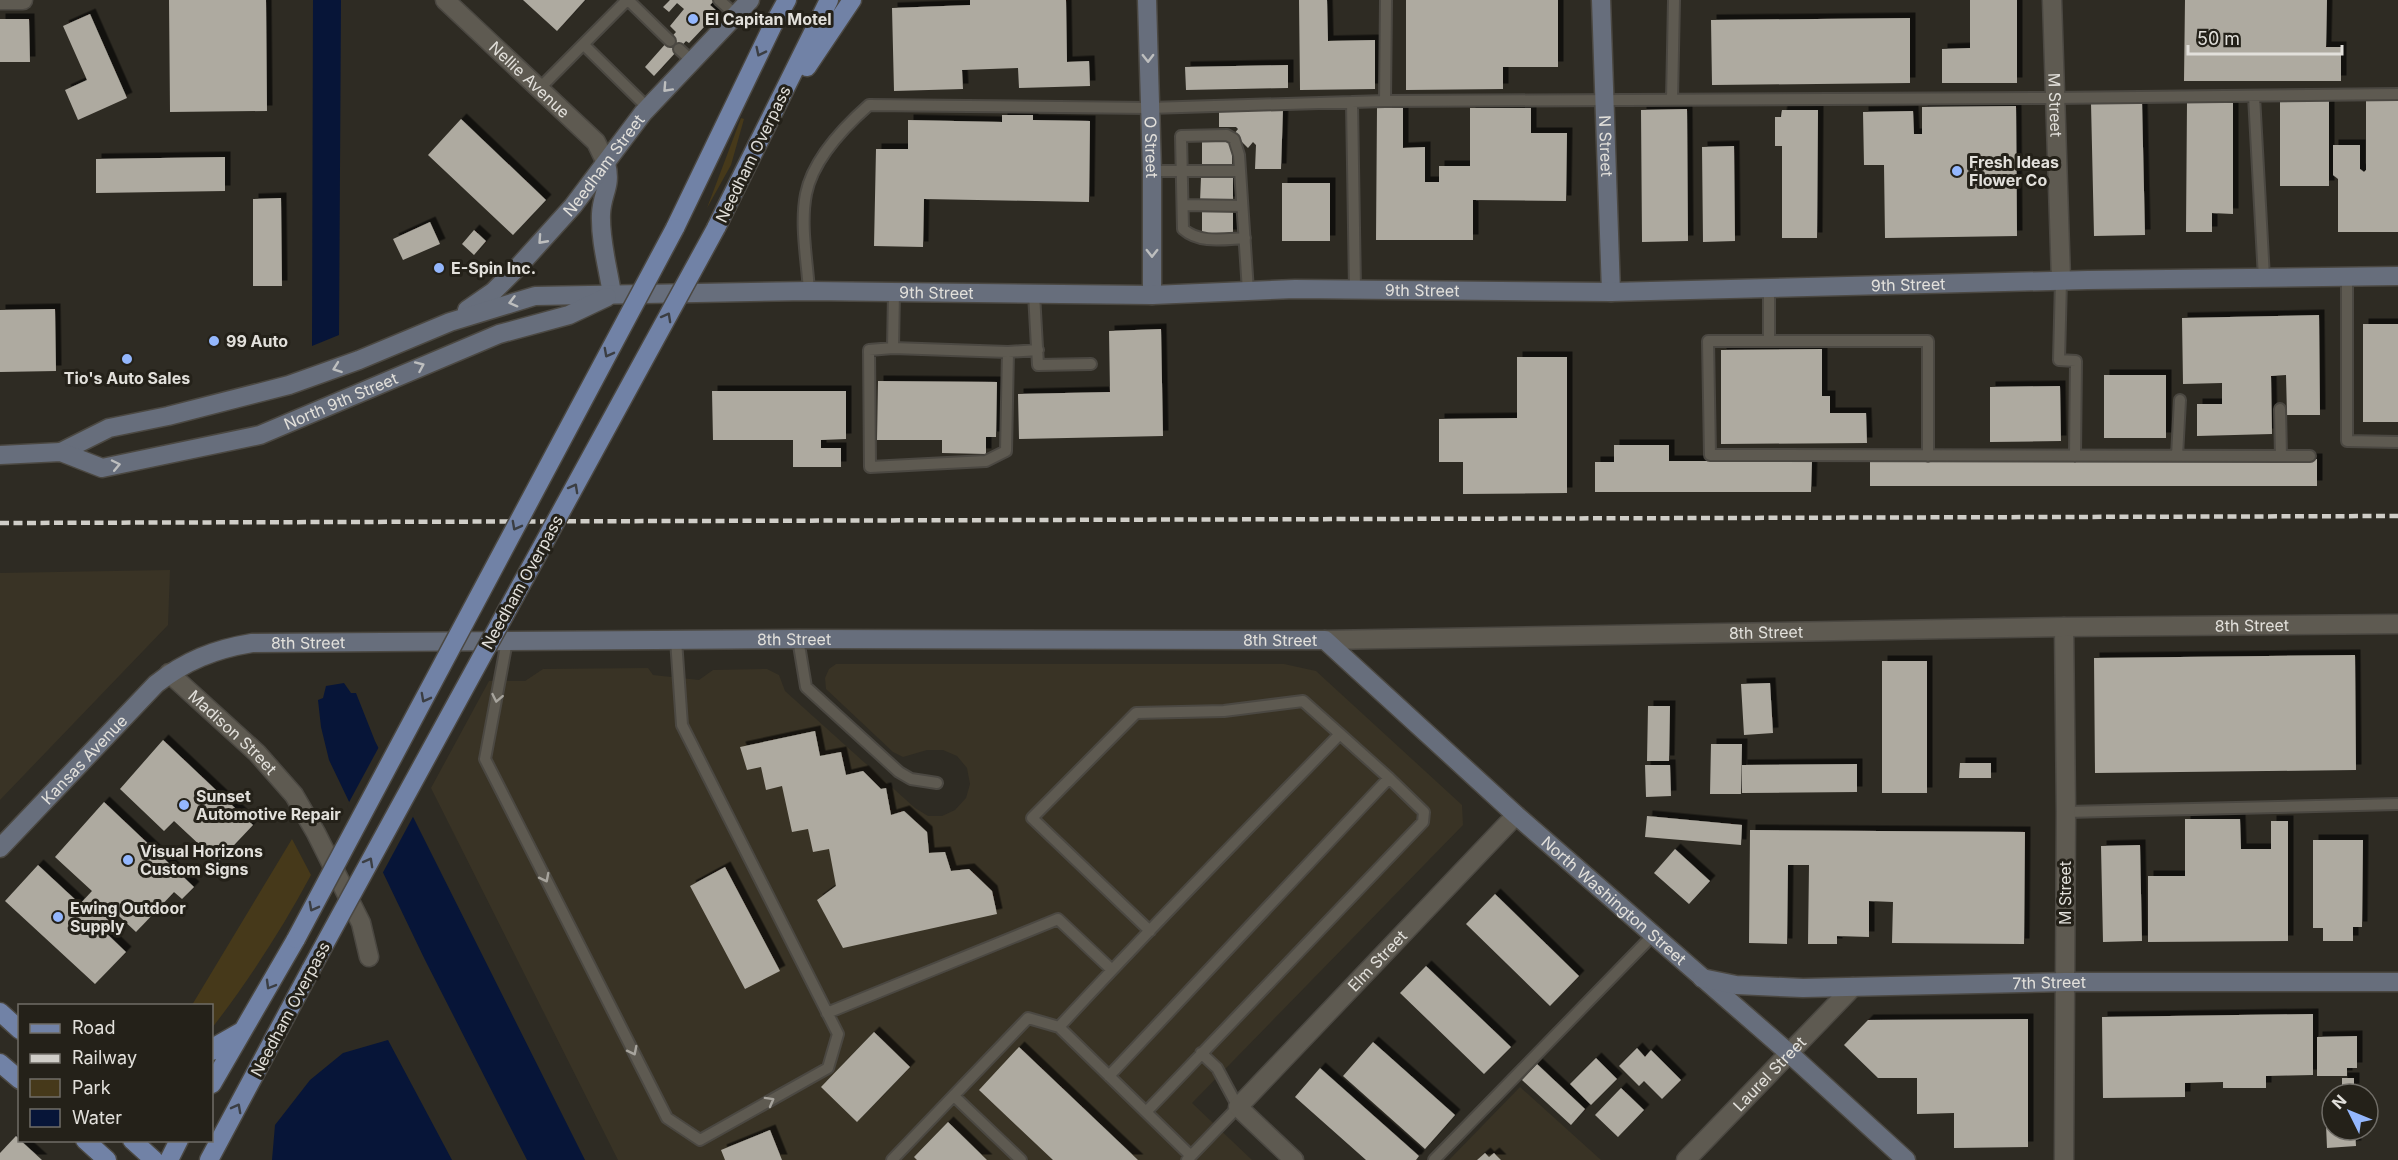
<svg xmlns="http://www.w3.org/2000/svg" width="2398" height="1160" viewBox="0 0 2398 1160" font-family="Inter,sans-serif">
	<defs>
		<filter id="shadow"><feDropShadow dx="5.5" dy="-5.5" stdDeviation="0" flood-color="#0009"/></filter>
	</defs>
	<rect width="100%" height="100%" fill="#2e2b23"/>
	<!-- built -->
	<path fill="#393325" d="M170 570 168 625 0 800V573Z
		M836 664H1284L1316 671 1462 805 1463 825 1192 1103 1252 1160H618L431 788 489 681H525L543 669 648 668 653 675 699 680 713 670 767 669 779 675 785 691 915 808 928 816H942L955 810 966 798 970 784 967 768 957 756 943 750H927L903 757 893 752 826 689 825 678 829 669Z
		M1520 1087 1601 1160H1449Z"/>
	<!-- green -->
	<path fill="#46391a" d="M741 118 744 119 731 165 707 208Z
		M292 839 311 875C282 929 249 980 212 1028V1006L192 1005Z"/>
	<!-- water -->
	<path fill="#071538" d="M313 0H341L339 335 312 346Z
		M344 683 351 693H356L375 741 585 1160H527L425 960 329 760 321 727 318 700 323 698 326 686Z
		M388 1040 452 1160H272L275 1125 310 1080 343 1053Z"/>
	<!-- pier -->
	<path fill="#2e2b23" d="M380 745 415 813 381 876 347 806Z"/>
	<!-- building -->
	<path fill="#aeaaa0" filter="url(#shadow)" d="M169 0H266L267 111 170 112Z
		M523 0H585L557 31Z
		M670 0H715L710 5 718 12 689 43 686 41 654 76 645 67 676 32 670 26 684 9 677 3 669 12 663 7Z
		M970 0H1066L1067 62 1089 61 1090 86 1019 88 1018 68 962 70 963 89 894 91 892 8 970 5Z
		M1299 0H1327L1328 41 1375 40V89L1300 90Z
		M1406 0H1558V67H1503V89L1406 90Z
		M1970 0H2017V83H1942V49L1970 48Z
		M2185 0H2327L2326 47H2341V81H2184Z
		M90 14 127 98 78 120 65 90 87 80 63 26Z
		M1910 18V83L1712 85 1711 20Z
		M0 19H29L30 62H0Z
		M1288 65V88L1186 90 1185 67Z
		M2366 100H2398V232H2338V179L2333 175V145H2360V169L2364 172 2366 170Z
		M2280 101H2329V186H2280Z
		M2142 102 2145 235 2094 236 2091 103Z
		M2187 102 2233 103V214L2212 213V232H2186Z
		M2016 106 2017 236 1885 238 1884 165H1864L1863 112 1913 111 1914 134H1922V107Z
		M1219 108 1283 109 1281 169H1255L1256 145 1253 142 1248 148 1234 134 1238 129 1236 127H1219Z
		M1377 108H1403V148L1425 147V182H1439V166H1470V108H1531V133H1567L1566 201 1473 200V240H1376Z
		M1687 109 1688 241 1642 242 1641 110Z
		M1782 110H1818L1817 238H1782V146H1775V117H1781Z
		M1002 115H1033V120L1090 121 1089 202 924 199 923 247 874 246 876 149H908V120L1002 122Z
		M461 119 546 200 513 235 428 155Z
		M1232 140V165L1202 166V141Z
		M1734 146 1735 241 1703 242 1702 147Z
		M225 157V191L96 193V159Z
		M1201 177H1233V202H1200Z
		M1282 183H1330V241H1282Z
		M281 198 282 286H253V199Z
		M1202 210H1233V235H1202Z
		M430 222 440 244 403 260 393 239Z
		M474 230 486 241 474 255 462 244Z
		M55 309 56 371 0 372V310Z
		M2319 315 2320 415H2287L2286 375 2271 376 2272 434 2197 436V404H2222V383L2183 384 2182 318Z
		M2363 324H2398V422H2363Z
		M1161 329 1163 436 1019 439 1018 394 1110 392 1109 331Z
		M1822 349V396H1830V413H1866L1867 443 1721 444V350Z
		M1517 357H1567V493L1463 494V462H1439V419L1517 418Z
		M2104 375H2166V438H2104Z
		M878 381 997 382 996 437H986V454L942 453V440H877Z
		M2060 386 2061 441 1990 442V387Z
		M712 391H846V439L821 440V448H841V467H793V440H713Z
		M1614 445H1669V461H1812L1811 492H1595V462H1614Z
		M2317 459V486H1870V460Z
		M2355 655 2356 770 2095 773 2094 658Z
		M1882 661H1927V793H1882Z
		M1770 683 1773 733 1744 735 1741 684Z
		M1648 706H1670L1669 761H1647Z
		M815 731 820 756 841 752 846 775 863 771 881 789 886 788 891 815 904 811 927 832 929 853 945 852 951 871 969 869 992 891 997 914 843 948 817 900 836 886 829 849 813 852 808 829 792 832 782 786 766 790 761 767 747 770 740 747Z
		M163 740 253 825 218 862 174 821 164 831 120 789Z
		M1711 744H1742L1741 794H1710Z
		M1960 763H1991V778H1959Z
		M1857 764V792L1742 793V765Z
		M1645 765H1670L1671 796 1646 797Z
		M104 802 194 887 182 899 174 892 136 932 119 916 105 932 126 952 95 984 5 901 38 865 80 904 92 891 55 857Z
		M1647 816 1742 825 1741 845 1645 837Z
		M2185 819H2240L2241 849H2271V821H2288V941L2148 942V876H2185Z
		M1750 830 2025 832 2024 944 1892 943 1893 902 1869 901V937L1837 936V944H1808L1809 865H1788L1787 944 1749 943Z
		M2313 840H2363L2362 927H2353V941H2323V928H2313Z
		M2140 845 2142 941 2103 942 2101 846Z
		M1675 849 1710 881 1689 904 1654 873Z
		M725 867 780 971 745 989 690 886Z
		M1495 894 1579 976 1550 1006 1466 924Z
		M1426 966 1511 1047 1484 1074 1400 993Z
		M2313 1014V1075L2266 1076V1088H2223V1082L2185 1083V1097L2103 1098 2102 1017Z
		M2028 1019V1147L1954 1148V1113L1917 1114V1078H1878L1844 1045 1868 1020Z
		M874 1032 910 1067 857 1122 821 1087Z
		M2357 1036V1068H2347V1076H2317V1037Z
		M1373 1042 1455 1115 1425 1149 1343 1076Z
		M1019 1047 1138 1160H1053L979 1090Z
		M1637 1048 1645 1057 1651 1050 1681 1080 1662 1099 1644 1081 1639 1086 1619 1066Z
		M1596 1058 1617 1079 1591 1105 1570 1084Z
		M1537 1064 1585 1109 1571 1125 1522 1080Z
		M1320 1068 1419 1156 1416 1160H1366L1295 1097Z
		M2342 1078H2354V1089H2342Z
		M1621 1088 1644 1110 1618 1137 1595 1115Z
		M948 1122 987 1160H917L914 1157Z
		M2326 1125H2332V1130H2355L2356 1146 2327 1148Z
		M770 1130 782 1160H725L721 1150Z
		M16 1136 20 1140 42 1160H0V1153Z
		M1485 1153 1489 1157 1494 1153 1501 1160H1477Z"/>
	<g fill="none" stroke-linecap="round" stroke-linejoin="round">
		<!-- lane casing -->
		<g stroke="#4b4842" stroke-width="14">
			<path id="lane" d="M628 0 670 41
				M719 0 736 15
				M584 45 648 108
				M679 49 692 61
				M539 89 627 0
				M2254 96 2264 278
				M1672 100 1674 0
				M1385 101 1386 0
				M1352 102 1355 290
				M1152 171H1240
				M1183 205 1242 206
				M1245 238C1224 239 1200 244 1183 229L1181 136 1227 135 1234 139 1239 155 1248 291
				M2347 277V441L2398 442
				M2061 280 2059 360 2076 361 2075 456
				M1769 288V341
				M809 291C807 259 800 225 806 194 813 159 844 127 869 105L1149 108 1385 101 2054 98 2398 94
				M894 292 893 348 1008 352 1038 350
				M1034 294 1038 365 1091 364
				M893 348 869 350 870 467 986 461 1006 451 1008 352
				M2280 409 2281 456
				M1928 456V341H1708L1710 455 2310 456
				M2177 456 2180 400
				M798 639 806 687 899 772 911 779 937 783
				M507 641 485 759 667 1118 700 1140 828 1068 838 1034 682 725 676 640
				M2066 812 2398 804
				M827 1013 1058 919 1112 970
				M1059 1027C1151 927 1246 831 1340 734L1303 701 1224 711 1136 713 1032 818 1150 931
				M1109 1076 1389 778 1340 734
				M954 1096 1021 1160
				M1146 1112 1423 822 1424 812 1389 778
				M892 1160 1028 1018 1059 1027 1191 1156
				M1187 1160 1238 1107 1217 1068 1201 1053
				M1434 1160 1653 935"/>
		</g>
		<!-- street casing -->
		<g stroke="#4b4842" stroke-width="21">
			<g id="street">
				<path d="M0 0H23"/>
				<path id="s1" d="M445 0 596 142 606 163"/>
				<path id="s2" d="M2052 0 2061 280"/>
				<path d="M2064 627 2066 812 2064 1160"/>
				<path id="s3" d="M1325 640 2064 627 2398 624"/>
				<path id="s4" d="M169 673 257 753 294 795 316 833 361 923 369 957"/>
				<path id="s5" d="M1294 1160 1238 1107 1516 815"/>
				<path id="s6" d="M1686 1160 1853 987"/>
			</g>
		</g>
		<!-- secondary casing -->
		<g stroke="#4b4842" stroke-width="21">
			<g id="secondary">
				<path id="s7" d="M1147 0 1152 171V295"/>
				<path id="s8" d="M1601 0 1611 292"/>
				<path d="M606 163C612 187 602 192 601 214 600 241 608 268 612 294"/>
				<path id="s9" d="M467 310 493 292 517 268 573 206 643 113 750 0"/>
				<path id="s10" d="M61 452 109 428 168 416 289 385 359 360 450 322 535 296 809 291 1152 295 1295 289 1611 292 2088 280 2398 276"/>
				<path id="s11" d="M0 455 61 452 102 468 260 435 499 334 569 315 607 297"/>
				<path id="s12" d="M0 848 156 684C185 661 215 649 252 643L798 639 1325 640 1516 815 1790 1054 1906 1160"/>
				<path id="s13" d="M1702 978 1736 985 1803 988 2065 982H2398"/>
			</g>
		</g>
		<!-- primary casing -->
		<g stroke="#4b4842" stroke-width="21">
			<path id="primary" d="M807 67 852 0
				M675 228 772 27 787 0
				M716 228 829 0
				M0 1012 20 1030
				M212 1051 214 1047 242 1031
				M0 1063 20 1080
				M212 1084 296 939
				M85 1140 107 1160
				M132 1140 154 1160
				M169 1160 179 1140
				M209 1160 311 969"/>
		</g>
		<!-- lane -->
		<use href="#lane" stroke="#5e5a51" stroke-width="10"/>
		<!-- street -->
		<use href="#street" stroke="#5e5a51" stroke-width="18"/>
		<!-- secondary -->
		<use href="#secondary" stroke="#676e7c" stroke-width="18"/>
		<!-- primary -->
		<use href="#primary" stroke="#7182a6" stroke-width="18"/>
		<!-- rail -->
		<path stroke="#d0cec8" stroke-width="4.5" stroke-dasharray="9 4.5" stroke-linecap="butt" d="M0 523 2398 516"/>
		<!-- primary-bridge casing -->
		<g stroke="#4b4842" stroke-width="21" stroke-linecap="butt">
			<path id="primary-bridge" d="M296 939 675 228
				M311 969 716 228"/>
		</g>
		<!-- primary-bridge -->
		<use href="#primary-bridge" stroke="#7182a6" stroke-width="18"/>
	</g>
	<!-- one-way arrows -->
	<defs><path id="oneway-chevron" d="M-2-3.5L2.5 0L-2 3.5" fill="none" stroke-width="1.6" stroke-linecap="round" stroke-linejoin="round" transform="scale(1.5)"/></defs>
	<g stroke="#3b3e43">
		<use href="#oneway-chevron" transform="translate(760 52) rotate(116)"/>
		<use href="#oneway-chevron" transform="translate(667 317) rotate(-61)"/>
		<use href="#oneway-chevron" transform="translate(608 353) rotate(118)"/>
		<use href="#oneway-chevron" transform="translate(574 488) rotate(-61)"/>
		<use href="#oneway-chevron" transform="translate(516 526) rotate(118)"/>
		<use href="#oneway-chevron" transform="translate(425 698) rotate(118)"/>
		<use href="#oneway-chevron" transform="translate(369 862) rotate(-61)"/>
		<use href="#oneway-chevron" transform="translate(313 907) rotate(118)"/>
		<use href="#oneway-chevron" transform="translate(270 985) rotate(120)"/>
		<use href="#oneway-chevron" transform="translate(237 1108) rotate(-62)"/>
	</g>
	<g stroke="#bdbebe">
		<use href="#oneway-chevron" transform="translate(1148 58) rotate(89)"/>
		<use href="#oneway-chevron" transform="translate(667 88) rotate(133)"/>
		<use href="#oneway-chevron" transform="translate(542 240) rotate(132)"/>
		<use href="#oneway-chevron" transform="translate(1152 253) rotate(90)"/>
		<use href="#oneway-chevron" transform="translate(513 302) rotate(165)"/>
		<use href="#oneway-chevron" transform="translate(420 366) rotate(-24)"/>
		<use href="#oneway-chevron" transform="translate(337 368) rotate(160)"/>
		<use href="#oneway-chevron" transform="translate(116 465) rotate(-12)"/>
	</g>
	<g stroke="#a7a49d">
		<use href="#oneway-chevron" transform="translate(497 698) rotate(101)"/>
		<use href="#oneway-chevron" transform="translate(545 878) rotate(63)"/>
		<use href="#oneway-chevron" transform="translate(633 1051) rotate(63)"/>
		<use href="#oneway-chevron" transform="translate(770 1101) rotate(-29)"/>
	</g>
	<!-- markers -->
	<g fill="#94b7fd" stroke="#242119" stroke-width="2">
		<circle cx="693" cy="19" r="6"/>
		<circle cx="1957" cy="171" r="6"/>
		<circle cx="439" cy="268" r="6"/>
		<circle cx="214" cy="341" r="6"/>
		<circle cx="127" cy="359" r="6"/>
		<circle cx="184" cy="805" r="6"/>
		<circle cx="128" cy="860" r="6"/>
		<circle cx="58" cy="917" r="6"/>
	</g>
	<g text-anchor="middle" stroke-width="6" stroke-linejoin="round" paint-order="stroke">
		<!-- poi labels -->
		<g font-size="16" font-weight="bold" fill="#e2e0db" stroke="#242119" text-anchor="start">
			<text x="705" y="25">El Capitan Motel</text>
			<text x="1969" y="168">Fresh Ideas<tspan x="1969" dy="18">Flower Co</tspan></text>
			<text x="451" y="274">E-Spin Inc.</text>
			<text x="226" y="347">99 Auto</text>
			<text x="127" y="384" text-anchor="middle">Tio's Auto Sales</text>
			<text x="196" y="802">Sunset<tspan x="196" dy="18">Automotive Repair</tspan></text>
			<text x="140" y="857">Visual Horizons<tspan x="140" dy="18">Custom Signs</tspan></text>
			<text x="70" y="914">Ewing Outdoor<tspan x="70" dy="18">Supply</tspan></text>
		</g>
		<!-- street labels -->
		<g font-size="16" fill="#e2e0db" stroke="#242119">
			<text dy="6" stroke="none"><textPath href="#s1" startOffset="116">Nellie Avenue</textPath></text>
			<text dy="6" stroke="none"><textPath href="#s2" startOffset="105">M Street</textPath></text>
			<text dy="6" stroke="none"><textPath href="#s8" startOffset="146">N Street</textPath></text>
			<text dy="6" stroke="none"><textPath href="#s7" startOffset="147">O Street</textPath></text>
			<text transform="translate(753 154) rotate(-64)" y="6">Needham Overpass</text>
			<text dy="6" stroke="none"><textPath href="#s9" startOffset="200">Needham Street</textPath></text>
			<text dy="6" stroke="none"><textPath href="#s10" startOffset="1874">9th Street</textPath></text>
			<text dy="6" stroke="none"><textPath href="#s10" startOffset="1388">9th Street</textPath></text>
			<text dy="6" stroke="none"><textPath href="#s10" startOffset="902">9th Street</textPath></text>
			<text dy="6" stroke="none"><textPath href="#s11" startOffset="354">North 9th Street</textPath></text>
			<text transform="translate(522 582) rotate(-61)" y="6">Needham Overpass</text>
			<text dy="6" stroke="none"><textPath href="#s3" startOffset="927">8th Street</textPath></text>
			<text dy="6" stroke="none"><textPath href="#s3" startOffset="441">8th Street</textPath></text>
			<text dy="6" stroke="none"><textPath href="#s12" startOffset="874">8th Street</textPath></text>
			<text dy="6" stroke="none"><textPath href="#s12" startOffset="1360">8th Street</textPath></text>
			<text dy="6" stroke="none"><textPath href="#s12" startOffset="388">8th Street</textPath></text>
			<text dy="6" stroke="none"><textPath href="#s4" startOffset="87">Madison Street</textPath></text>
			<text dy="6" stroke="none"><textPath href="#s12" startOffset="122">Kansas Avenue</textPath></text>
			<text transform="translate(2065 893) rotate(-90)" y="6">M Street</text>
			<text dy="6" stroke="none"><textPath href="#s12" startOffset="1794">North Washington Street</textPath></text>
			<text dy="6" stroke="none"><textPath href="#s5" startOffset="279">Elm Street</textPath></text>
			<text dy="6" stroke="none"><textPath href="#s13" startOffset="348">7th Street</textPath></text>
			<text transform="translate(290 1009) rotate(-62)" y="6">Needham Overpass</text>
			<text dy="6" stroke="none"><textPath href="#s6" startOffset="120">Laurel Street</textPath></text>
		</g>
	</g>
	<!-- legend -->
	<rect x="18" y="1004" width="195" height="138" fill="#242119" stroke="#706d67" stroke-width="1.5"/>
	<rect x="30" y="1024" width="30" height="9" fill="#7182a6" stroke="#706d67" stroke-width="1.5"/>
	<text x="72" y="1034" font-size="18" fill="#e2e0db">Road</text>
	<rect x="30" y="1054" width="30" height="9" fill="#d0cec8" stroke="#706d67" stroke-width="1.5"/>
	<text x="72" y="1064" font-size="18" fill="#e2e0db">Railway</text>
	<rect x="30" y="1079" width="30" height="18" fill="#46391a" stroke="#706d67" stroke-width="1.5"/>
	<text x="72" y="1094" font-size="18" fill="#e2e0db">Park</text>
	<rect x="30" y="1109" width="30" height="18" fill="#071538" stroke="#706d67" stroke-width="1.5"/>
	<text x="72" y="1124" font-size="18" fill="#e2e0db">Water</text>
	<!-- north arrow -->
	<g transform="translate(2350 1112) rotate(313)"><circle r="28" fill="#242119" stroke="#706d67" stroke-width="1.5"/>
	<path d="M0-4.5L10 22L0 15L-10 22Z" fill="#94b7fd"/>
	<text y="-9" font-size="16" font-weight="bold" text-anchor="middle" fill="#e2e0db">N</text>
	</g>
	<!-- scale -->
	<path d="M2188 45v9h154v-9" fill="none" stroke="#e2e0db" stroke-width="3"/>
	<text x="2197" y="45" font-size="18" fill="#e2e0db" stroke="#242119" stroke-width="4.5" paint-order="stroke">50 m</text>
</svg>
